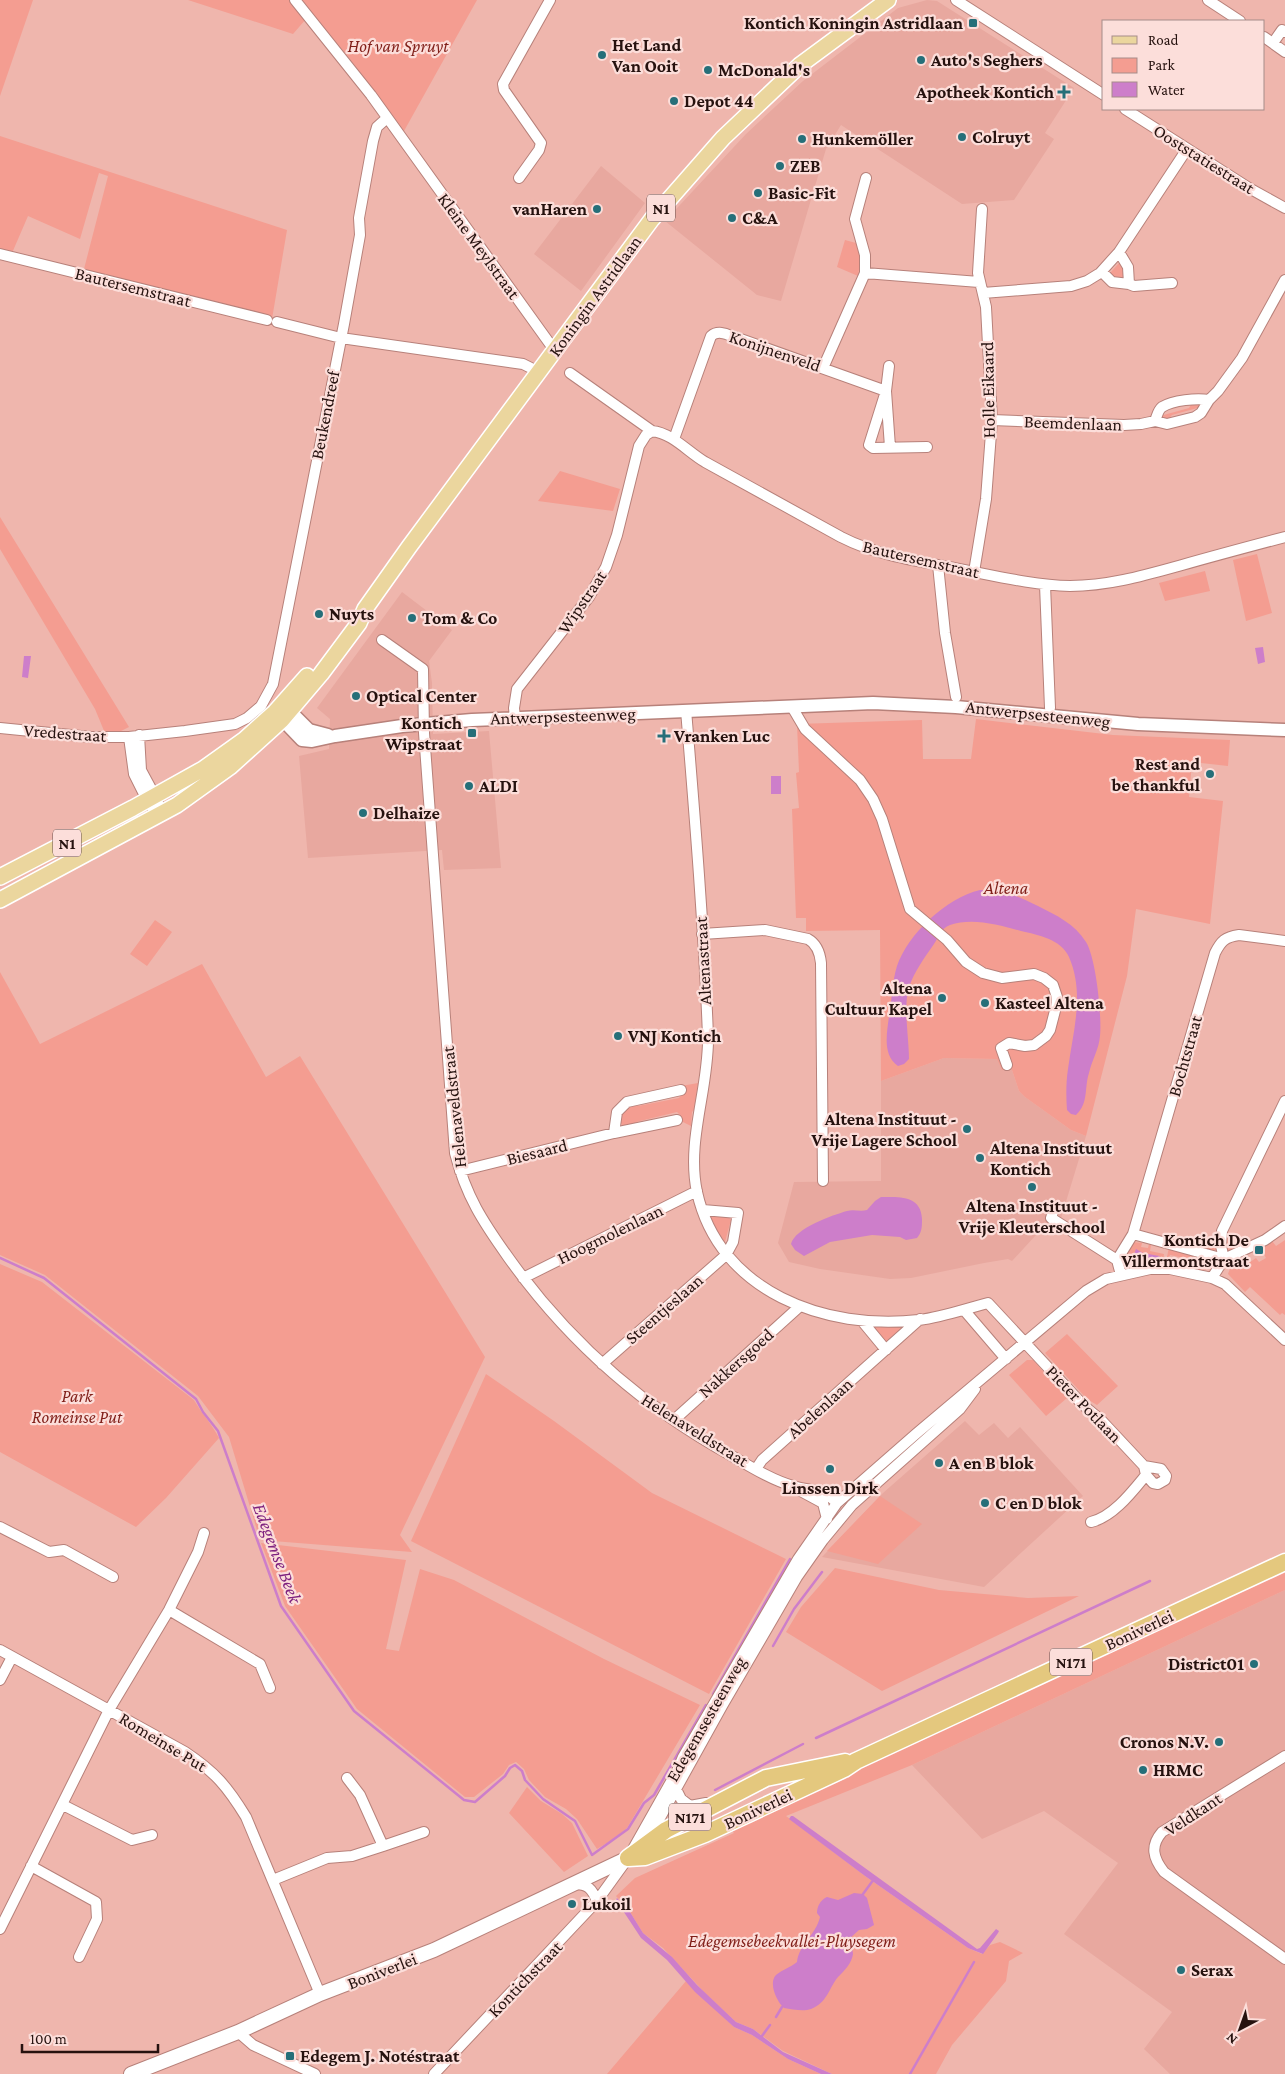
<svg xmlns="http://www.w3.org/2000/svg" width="1285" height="2074" viewBox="0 0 1285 2074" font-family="'Crimson Pro',serif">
	<rect width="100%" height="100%" fill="#efb6ad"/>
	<!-- built -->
	<path fill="#e8a89f" d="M927 0 937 1 1074 88 1045 133 1054 139 1014 200 962 204 841 125 826 149 781 301 757 295 665 221 746 134 803 81 898 8Z
		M601 166 645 203 581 291 534 254Z
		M402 592 452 630 429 661 432 683 433 734 489 731 501 868 444 870 442 850 308 858 299 756 329 749 330 719 317 708Z
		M944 1058 997 1059 1011 1067 1019 1091 1025 1097 1071 1130 1086 1136 1061 1218 1047 1223 1012 1261 1008 1259 984 1263 911 1278 890 1279 820 1269 789 1262 778 1243 794 1182 881 1181V1081Z
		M965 1421 979 1435 994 1423 1008 1438 1020 1427 1083 1496 984 1587 822 1557 883 1493Z
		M1285 1590V2074H1170L1144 2049 1172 2012 1064 1934 1118 1863 1044 1811 982 1839 912 1765Z"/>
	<!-- green -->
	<path fill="#f49d91" d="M0 0H33L0 96Z
		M188 0H290L306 19 293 34Z
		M298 0H477L404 131 346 54Z
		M0 136 287 230 272 319 84 269 108 176 99 173 80 239 28 216 12 253 0 251Z
		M845 240 856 243 861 257 858 276 837 267Z
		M1120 262 1123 263 1124 276 1118 280 1111 275V272Z
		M1193 401 1200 404 1201 407 1172 415 1166 422 1160 416 1189 408Z
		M560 471 620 489 613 511 538 501Z
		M0 517 129 727 107 738 95 709 0 549Z
		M1257 554 1272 613 1246 621 1233 560Z
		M1205 571 1210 591 1165 601 1159 583Z
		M976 719 1113 735 1230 740 1228 766 1192 762 1189 797 1223 801 1210 924 1136 909 1127 976 1086 1136 1071 1130 1025 1097 1019 1091 1011 1067 1002 1070 997 1059 944 1058 881 1081 880 930 806 931V918H796L792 809 799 808 796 773 799 772 797 724 922 720 923 759H971Z
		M155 920 172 932 147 966 130 954Z
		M202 964 266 1077 300 1056 485 1357 400 1535 412 1552 260 1540 229 1437 198 1396 45 1275 0 1255V972L40 1044Z
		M698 1083 694 1110 692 1112 691 1126 681 1121 680 1115 677 1112 636 1122 633 1126 624 1127C617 1121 622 1115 624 1109L633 1104 638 1106 679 1098 682 1094 681 1086Z
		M710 1215 728 1216 731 1220 725 1242 712 1224Z
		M1215 1232H1217L1218 1250H1208L1207 1248Z
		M1223 1235 1245 1246 1228 1252Z
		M1285 1240V1315L1282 1313 1280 1315 1250 1287 1245 1292 1228 1274C1230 1266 1238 1261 1245 1257L1250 1262 1256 1258 1259 1262 1266 1258 1261 1248 1272 1241 1276 1246Z
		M1133 1242 1142 1243 1141 1247 1148 1248 1149 1244 1151 1245 1150 1251 1164 1254 1163 1261 1140 1262V1260L1134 1261 1124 1255Z
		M1169 1247 1192 1255 1191 1261 1205 1264 1207 1257 1214 1262C1206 1272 1197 1270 1185 1268L1183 1265 1184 1258 1170 1255 1168 1263 1166 1262Z
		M0 1264 42 1282 194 1400C202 1414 212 1424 219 1438L166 1498 136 1527 0 1452Z
		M873 1324 904 1325V1327L888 1342H885L872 1326Z
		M1067 1334 1118 1386 1097 1405 1087 1399 1045 1353Z
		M1027 1360H1033L1067 1398 1046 1416 1009 1375Z
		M486 1374 554 1421 652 1493 786 1559 709 1694 411 1541Z
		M880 1496 922 1524 878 1564 827 1551Z
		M261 1543 406 1560 386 1649 399 1651 420 1569 454 1580 604 1659 700 1705 627 1828 615 1838 597 1849 577 1819 566 1809 545 1797 529 1780 524 1769 516 1762 509 1765 503 1774 474 1797H465L357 1709 285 1606Z
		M835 1568 939 1590 1028 1598 1079 1596 882 1691 786 1632 801 1607Z
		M1285 1571V1590L912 1765 786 1816 865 1876 968 1948 982 1954 990 1945 1000 1942 1023 1953 1009 1961 1006 1981 952 2045 936 2074H832L783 2051 753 2029 736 2022 705 1993 663 1948 643 1933 630 1912 616 1896 635 1878 734 1833 731 1829 847 1778 860 1768Z
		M527 1787 541 1801 562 1814 572 1823 588 1856 564 1872 509 1813Z
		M686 1981 734 2027 752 2035 788 2059 821 2074H607Z"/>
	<!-- water -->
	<path fill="#cd7eca" d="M1263 647 1265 662 1258 664 1255 648Z
		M24 656H31L28 678 22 677Z
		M771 776H781V794H771Z
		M980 890C1006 891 1014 894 1038 906 1056 915 1075 924 1086 942 1096 958 1102 1016 1100 1036 1099 1049 1092 1060 1089 1073 1084 1088 1089 1103 1076 1115L1071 1114 1067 1110C1066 1097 1066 1082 1068 1069 1073 1031 1085 994 1069 957 1061 939 1038 935 1021 931 1000 925 972 917 950 925 941 928 939 937 934 944 925 957 914 972 909 987 903 1007 909 1037 909 1059L904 1064 898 1066C882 1055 887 1033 889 1016 892 1000 892 982 897 966 908 934 946 898 980 890Z
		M881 1197C899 1197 921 1195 922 1219 922 1227 922 1232 917 1238L906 1240 900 1237 872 1235 830 1242 804 1256 795 1250 791 1244C795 1228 833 1215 847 1211 854 1209 860 1212 867 1210L875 1201Z
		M1136 1249 1143 1253 1159 1256 1161 1258C1153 1261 1140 1261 1134 1254Z
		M791 1816H793L977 1949 980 1948 996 1929 999 1931 998 1933 983 1954 968 1948 865 1876 789 1819Z
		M854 1893 863 1894 867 1898 874 1925 867 1929 859 1930 849 1939C850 1944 853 1950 853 1954 852 1963 844 1971 838 1977 829 1988 827 2003 811 2009 803 2012 792 2009 784 2008 777 2002 768 1983 776 1975 782 1970 791 1967 797 1962 799 1944 816 1935 820 1917L817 1913C817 1907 820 1900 827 1897L838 1900Z
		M617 1898 630 1912 643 1933 672 1957 697 1985 736 2022 753 2029 783 2052 832 2074H821L788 2059 752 2035 734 2027 695 1992 667 1960 641 1938 616 1900Z"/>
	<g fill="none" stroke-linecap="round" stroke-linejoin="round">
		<!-- stream -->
		<path stroke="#cd7eca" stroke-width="2.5" d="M0 1258 44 1278 196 1399 203 1412 218 1431 281 1606 354 1711 464 1800 475 1802 505 1776 510 1768 515 1765 522 1771 525 1780 543 1799 575 1821 592 1855 628 1829 644 1803 654 1795 706 1705
			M858 1492 929 1429
			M773 1646 794 1609 822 1572
			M713 1694 790 1559
			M816 1738 1150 1581
			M715 1790 803 1744
			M863 1894 874 1879
			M776 2017 782 2007
			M762 2036 770 2025
			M910 2074 974 1962"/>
		<!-- minor casing -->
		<g stroke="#b7817a" stroke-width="12">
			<path id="minor" d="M295 0 371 95 555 351
				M956 0 1104 95
				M1208 0 1240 21
				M1264 37 1285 52
				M1273 43 1282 30 1285 32
				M1125 109 1249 188 1285 208
				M519 178 539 150 541 143 504 90 503 84 550 0
				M0 254 267 320
				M1102 272 1112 282 1129 284 1128 267 1119 252
				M865 273V255L855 219 866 178
				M1129 284 1134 286 1172 283
				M983 293 1071 286 1087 281 1100 273 1119 252 1187 149
				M277 322 341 338 523 364 539 372
				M889 366 886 391 890 447
				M823 368 865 273 979 282
				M570 373 652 431C672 433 688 452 705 462 750 487 795 512 841 537 876 555 916 561 954 568 992 575 1031 585 1070 586 1109 586 1146 575 1182 565 1217 555 1251 546 1285 537
				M886 391 869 445 873 448 927 447
				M992 420 1124 425 1141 424 1155 421 1167 424 1195 417 1201 413 1209 400 1218 391 1242 358 1285 280
				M1155 421C1157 416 1158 410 1162 407 1173 400 1197 398 1209 400
				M674 439 711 336C718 330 725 334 732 336L886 391
				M938 565 945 633 956 697
				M974 572 986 499 992 420 986 307 978 273 982 209
				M1045 585 1050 708
				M382 640 423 669 424 733 455 1153C466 1196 483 1222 508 1257 567 1340 643 1407 732 1456 751 1467 772 1480 793 1486 814 1493 819 1486 837 1503
				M792 707 805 729 860 780 873 799 882 819 910 909 947 940 966 962 983 973 1002 978 1034 974 1044 978 1053 985 1057 997V1003L1050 1030 1046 1036 1034 1045 1025 1046 1009 1043 1001 1048 1007 1065
				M686 710C695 819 704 928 708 1037 709 1088 686 1141 697 1192 719 1292 826 1331 919 1320 942 1317 965 1309 988 1303L1083 1405 1101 1420 1144 1466 1146 1475C1132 1492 1113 1517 1091 1522
				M515 718 514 708 517 689 589 597 606 567 617 535 639 446 646 435 652 431
				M0 728 91 737H129L185 731 235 724 247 718 261 706 273 684 344 324 360 235 359 218 373 141 377 127 387 118
				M139 735 141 770 155 796 162 813
				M129 737 134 774 147 800 158 815
				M702 934 765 930 808 939C817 944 820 953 821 963L823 1181
				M614 1133 617 1112 627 1102 681 1090
				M460 1171 614 1133 677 1120
				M1053 1212 1051 1218 1117 1260 1121 1275
				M1133 1234 1215 953C1221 941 1225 937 1239 935L1285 941
				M1224 1259 1221 1246 1222 1231 1285 1101
				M1117 1260 1133 1234 1224 1259
				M523 1278 697 1191
				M1212 1278 1224 1259 1265 1240 1285 1226
				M964 1310 1006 1359
				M862 1321 886 1350
				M602 1364 726 1255 733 1242 738 1213 703 1210
				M674 1420 799 1307
				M1144 1466 1161 1469 1166 1476 1165 1480 1158 1484 1153 1483 1146 1475
				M756 1469 762 1460 920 1319
				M797 1489 823 1503 827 1519
				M0 1527 49 1552 64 1550 113 1577
				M169 1610 260 1664 270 1688
				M0 1650 185 1752C215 1772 227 1786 246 1817L320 1994
				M0 1680 12 1657
				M1285 1756 1162 1832C1150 1846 1153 1858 1164 1872L1285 1959
				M676 1789 681 1799 690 1806 706 1803
				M63 1805 132 1840 152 1835
				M646 1839 651 1834 722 1706 797 1577 823 1540 852 1505 960 1409 975 1389
				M383 1846 424 1832
				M31 1866 96 1902 97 1919 79 1957
				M273 1880 327 1858 352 1856 383 1846 360 1795 347 1778
				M575 1884C588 1884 592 1889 597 1901
				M0 1929 109 1710 169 1610 198 1552 204 1533
				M238 2032 253 2045 315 2074
				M434 2074 597 1901 628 1858 677 1771 683 1757 798 1559 837 1503 917 1433 1086 1291 1106 1279 1150 1269H1170L1212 1278 1225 1284 1285 1340"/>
		</g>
		<!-- tertiary casing -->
		<g stroke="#b7817a" stroke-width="15">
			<path id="tertiary" d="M284 705 309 730 328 735
				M277 714 302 740 312 741 335 736 402 726 472 720 873 703 956 707 1138 724 1285 730"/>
		</g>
		<!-- secondary casing -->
		<g stroke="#b7817a" stroke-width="16">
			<path id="secondary" d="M131 2074 238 2032 320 1994 434 1950 628 1858"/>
		</g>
		<!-- primary casing -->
		<g stroke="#fff" stroke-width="18">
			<path id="primary" d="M0 877 133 808 203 769 245 739 275 712 307 676
				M0 900 177 805 230 767 282 720 321 674 359 623 365 609 409 547 652 219 723 138 800 65 888 0"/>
		</g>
		<!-- trunk casing -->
		<g stroke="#fff" stroke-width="19">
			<path id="trunk" d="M628 1858 645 1857 705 1834 844 1769 856 1761 1285 1562
				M628 1858 666 1830 766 1778 845 1762"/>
		</g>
		<!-- minor -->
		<use href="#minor" stroke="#fff" stroke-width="10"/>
		<!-- tertiary -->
		<use href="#tertiary" stroke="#fff" stroke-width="12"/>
		<!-- secondary -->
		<use href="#secondary" stroke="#fff" stroke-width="14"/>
		<!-- primary -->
		<use href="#primary" stroke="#ebd69e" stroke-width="15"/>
		<!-- trunk -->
		<use href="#trunk" stroke="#e4c87e" stroke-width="16"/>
	</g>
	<!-- markers -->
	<g fill="#266f79" stroke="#fcdeda" stroke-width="2">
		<rect x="968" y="18" width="10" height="10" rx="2.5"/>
		<circle cx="602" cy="55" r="5"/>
		<circle cx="921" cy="60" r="5"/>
		<circle cx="708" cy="70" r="5"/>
		<path d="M1061.5 84.5h5v5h5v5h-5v5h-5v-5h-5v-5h5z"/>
		<circle cx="674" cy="101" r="5"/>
		<circle cx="962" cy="137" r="5"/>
		<circle cx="802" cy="139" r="5"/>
		<circle cx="780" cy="166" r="5"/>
		<circle cx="758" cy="193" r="5"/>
		<circle cx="597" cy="209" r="5"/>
		<circle cx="732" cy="218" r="5"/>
		<circle cx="319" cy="614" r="5"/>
		<circle cx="412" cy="618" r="5"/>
		<circle cx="356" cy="696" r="5"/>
		<rect x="467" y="728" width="10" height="10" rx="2.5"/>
		<path d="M661.5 728.5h5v5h5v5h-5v5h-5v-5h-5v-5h5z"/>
		<circle cx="1210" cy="774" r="5"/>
		<circle cx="469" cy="786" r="5"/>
		<circle cx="363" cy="813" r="5"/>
		<circle cx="942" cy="998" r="5"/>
		<circle cx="985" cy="1003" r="5"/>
		<circle cx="618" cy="1036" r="5"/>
		<circle cx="967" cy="1129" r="5"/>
		<circle cx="980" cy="1158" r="5"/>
		<circle cx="1032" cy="1187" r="5"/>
		<rect x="1254" y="1245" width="10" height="10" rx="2.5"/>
		<circle cx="939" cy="1463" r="5"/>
		<circle cx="830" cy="1469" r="5"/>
		<circle cx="985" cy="1503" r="5"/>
		<circle cx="1254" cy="1664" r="5"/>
		<circle cx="1219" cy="1742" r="5"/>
		<circle cx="1143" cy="1770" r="5"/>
		<circle cx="572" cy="1904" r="5"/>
		<circle cx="1181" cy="1970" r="5"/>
		<rect x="285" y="2051" width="10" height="10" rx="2.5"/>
	</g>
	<g text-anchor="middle" stroke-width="4.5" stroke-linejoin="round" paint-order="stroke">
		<!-- shield labels -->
		<g fill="#fcdeda" stroke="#664f4c" stroke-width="1">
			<rect x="647" y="194.5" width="28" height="27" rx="4"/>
			<rect x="53" y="829.5" width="28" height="27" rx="4"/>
			<rect x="1050" y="1648.5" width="42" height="27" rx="4"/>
			<rect x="669" y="1803.5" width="42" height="27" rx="4"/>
		</g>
		<g font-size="16" font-weight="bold" fill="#26120f">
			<text x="661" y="214">N1</text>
			<text x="67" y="849">N1</text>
			<text x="1071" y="1668">N171</text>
			<text x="690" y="1823">N171</text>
		</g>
		<!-- poi labels -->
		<g font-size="18" font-weight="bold" fill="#26120f" stroke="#fcdeda" text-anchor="start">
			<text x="963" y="29" text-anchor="end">Kontich Koningin Astridlaan</text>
			<text x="612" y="51">Het Land<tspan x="612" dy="21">Van Ooit</tspan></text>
			<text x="931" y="66">Auto's Seghers</text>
			<text x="718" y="76">McDonald's</text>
			<text x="1054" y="98" text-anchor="end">Apotheek Kontich</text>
			<text x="684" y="107">Depot 44</text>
			<text x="972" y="143">Colruyt</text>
			<text x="812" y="145">Hunkemöller</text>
			<text x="790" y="172">ZEB</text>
			<text x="768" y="199">Basic-Fit</text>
			<text x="587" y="215" text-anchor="end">vanHaren</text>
			<text x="742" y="224">C&amp;A</text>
			<text x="329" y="620">Nuyts</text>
			<text x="422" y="624">Tom &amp; Co</text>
			<text x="366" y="702">Optical Center</text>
			<text x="462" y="729" text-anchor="end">Kontich<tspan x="462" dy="21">Wipstraat</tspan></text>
			<text x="674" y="742">Vranken Luc</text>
			<text x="1200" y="770" text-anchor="end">Rest and<tspan x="1200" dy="21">be thankful</tspan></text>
			<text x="479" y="792">ALDI</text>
			<text x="373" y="819">Delhaize</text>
			<text x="932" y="994" text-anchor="end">Altena<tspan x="932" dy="21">Cultuur Kapel</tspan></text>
			<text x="995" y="1009">Kasteel Altena</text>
			<text x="628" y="1042">VNJ Kontich</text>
			<text x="957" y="1125" text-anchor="end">Altena Instituut -<tspan x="957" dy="21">Vrije Lagere School</tspan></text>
			<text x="990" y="1154">Altena Instituut<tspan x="990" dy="21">Kontich</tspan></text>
			<text x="1032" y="1212" text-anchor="middle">Altena Instituut -<tspan x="1032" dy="21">Vrije Kleuterschool</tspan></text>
			<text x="1249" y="1246" text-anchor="end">Kontich De<tspan x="1249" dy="21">Villermontstraat</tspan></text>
			<text x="949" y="1469">A en B blok</text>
			<text x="830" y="1494" text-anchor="middle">Linssen Dirk</text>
			<text x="995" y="1509">C en D blok</text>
			<text x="1244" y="1670" text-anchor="end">District01</text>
			<text x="1209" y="1748" text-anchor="end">Cronos N.V.</text>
			<text x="1153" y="1776">HRMC</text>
			<text x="582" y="1910">Lukoil</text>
			<text x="1191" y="1976">Serax</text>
			<text x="300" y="2062">Edegem J. Notéstraat</text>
		</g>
		<!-- park labels -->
		<g font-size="18" font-style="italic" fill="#811f19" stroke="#fcdeda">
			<text x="398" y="52">Hof van Spruyt</text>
			<text x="1006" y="894">Altena</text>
			<text x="77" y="1402">Park<tspan x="77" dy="21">Romeinse Put</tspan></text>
			<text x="792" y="1947">Edegemsebeekvallei-Pluysegem</text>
		</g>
		<!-- street labels -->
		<g font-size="18" fill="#26120f" stroke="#fcdeda">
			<text transform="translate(1204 159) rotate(32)" y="6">Ooststatiestraat</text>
			<text transform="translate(479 246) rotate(54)" y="6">Kleine Meylstraat</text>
			<text transform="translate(133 287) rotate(14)" y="6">Bautersemstraat</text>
			<text transform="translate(595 296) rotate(-54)" y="6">Koningin Astridlaan</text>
			<text transform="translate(775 351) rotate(19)" y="6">Konijnenveld</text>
			<text transform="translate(988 390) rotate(-91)" y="6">Holle Eikaard</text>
			<text transform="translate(325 415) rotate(-79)" y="6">Beukendreef</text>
			<text transform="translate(1073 423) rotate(2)" y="6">Beemdenlaan</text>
			<text transform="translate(921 559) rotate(13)" y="6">Bautersemstraat</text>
			<text transform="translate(582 602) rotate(-56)" y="6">Wipstraat</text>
			<text transform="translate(1038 714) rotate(6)" y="6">Antwerpsesteenweg</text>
			<text transform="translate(563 716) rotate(-2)" y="6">Antwerpsesteenweg</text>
			<text transform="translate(65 733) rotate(4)" y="6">Vredestraat</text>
			<text transform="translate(703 961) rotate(-93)" y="6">Altenastraat</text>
			<text transform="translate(1185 1056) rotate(-74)" y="6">Bochtstraat</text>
			<text transform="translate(454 1107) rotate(-96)" y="6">Helenaveldstraat</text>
			<text transform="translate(537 1152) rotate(-14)" y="6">Biesaard</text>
			<text transform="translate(610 1234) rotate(-26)" y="6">Hoogmolenlaan</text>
			<text transform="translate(664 1309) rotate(-41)" y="6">Steentjeslaan</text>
			<text transform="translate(736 1363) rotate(-42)" y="6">Nakkersgoed</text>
			<text transform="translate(1084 1404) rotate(46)" y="6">Pieter Potlaan</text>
			<text transform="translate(820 1408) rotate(-42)" y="6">Abelenlaan</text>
			<text transform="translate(695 1430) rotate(32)" y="6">Helenaveldstraat</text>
			<text transform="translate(1139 1630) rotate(-25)" y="6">Boniverlei</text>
			<text transform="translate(706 1719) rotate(-60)" y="6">Edegemsesteenweg</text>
			<text transform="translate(163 1742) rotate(31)" y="6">Romeinse Put</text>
			<text transform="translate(758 1809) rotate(-25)" y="6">Boniverlei</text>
			<text transform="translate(1193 1814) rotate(-33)" y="6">Veldkant</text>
			<text transform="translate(382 1971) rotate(-21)" y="6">Boniverlei</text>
			<text transform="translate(525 1979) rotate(-46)" y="6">Kontichstraat</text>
		</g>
		<!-- water labels -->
		<g font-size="19" font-style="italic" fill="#7f227f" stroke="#fcdeda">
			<text transform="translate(278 1553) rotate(69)" y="7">Edegemse Beek</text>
		</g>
	</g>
	<!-- legend -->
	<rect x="1102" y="20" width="162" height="90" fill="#fcdeda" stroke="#a68c89"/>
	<rect x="1112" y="36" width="25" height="8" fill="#ebd69e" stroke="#a68c89"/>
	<text x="1148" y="45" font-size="15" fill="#26120f">Road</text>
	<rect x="1112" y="58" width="25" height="15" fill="#f49d91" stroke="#a68c89"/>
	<text x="1148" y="70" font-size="15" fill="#26120f">Park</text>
	<rect x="1112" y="82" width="25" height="15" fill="#cd7eca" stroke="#a68c89"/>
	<text x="1148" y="95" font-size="15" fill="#26120f">Water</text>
	<!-- north arrow -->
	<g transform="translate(1240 2029) rotate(221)" stroke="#fcdeda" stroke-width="4" paint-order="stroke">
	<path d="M0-4L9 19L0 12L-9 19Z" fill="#26120f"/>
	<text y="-8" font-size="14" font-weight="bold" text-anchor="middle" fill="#26120f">N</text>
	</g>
	<!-- scale -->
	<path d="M22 2044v8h136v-8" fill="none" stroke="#26120f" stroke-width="2.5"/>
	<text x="30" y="2044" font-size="15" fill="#26120f" stroke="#fcdeda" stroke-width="4" paint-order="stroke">100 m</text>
</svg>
